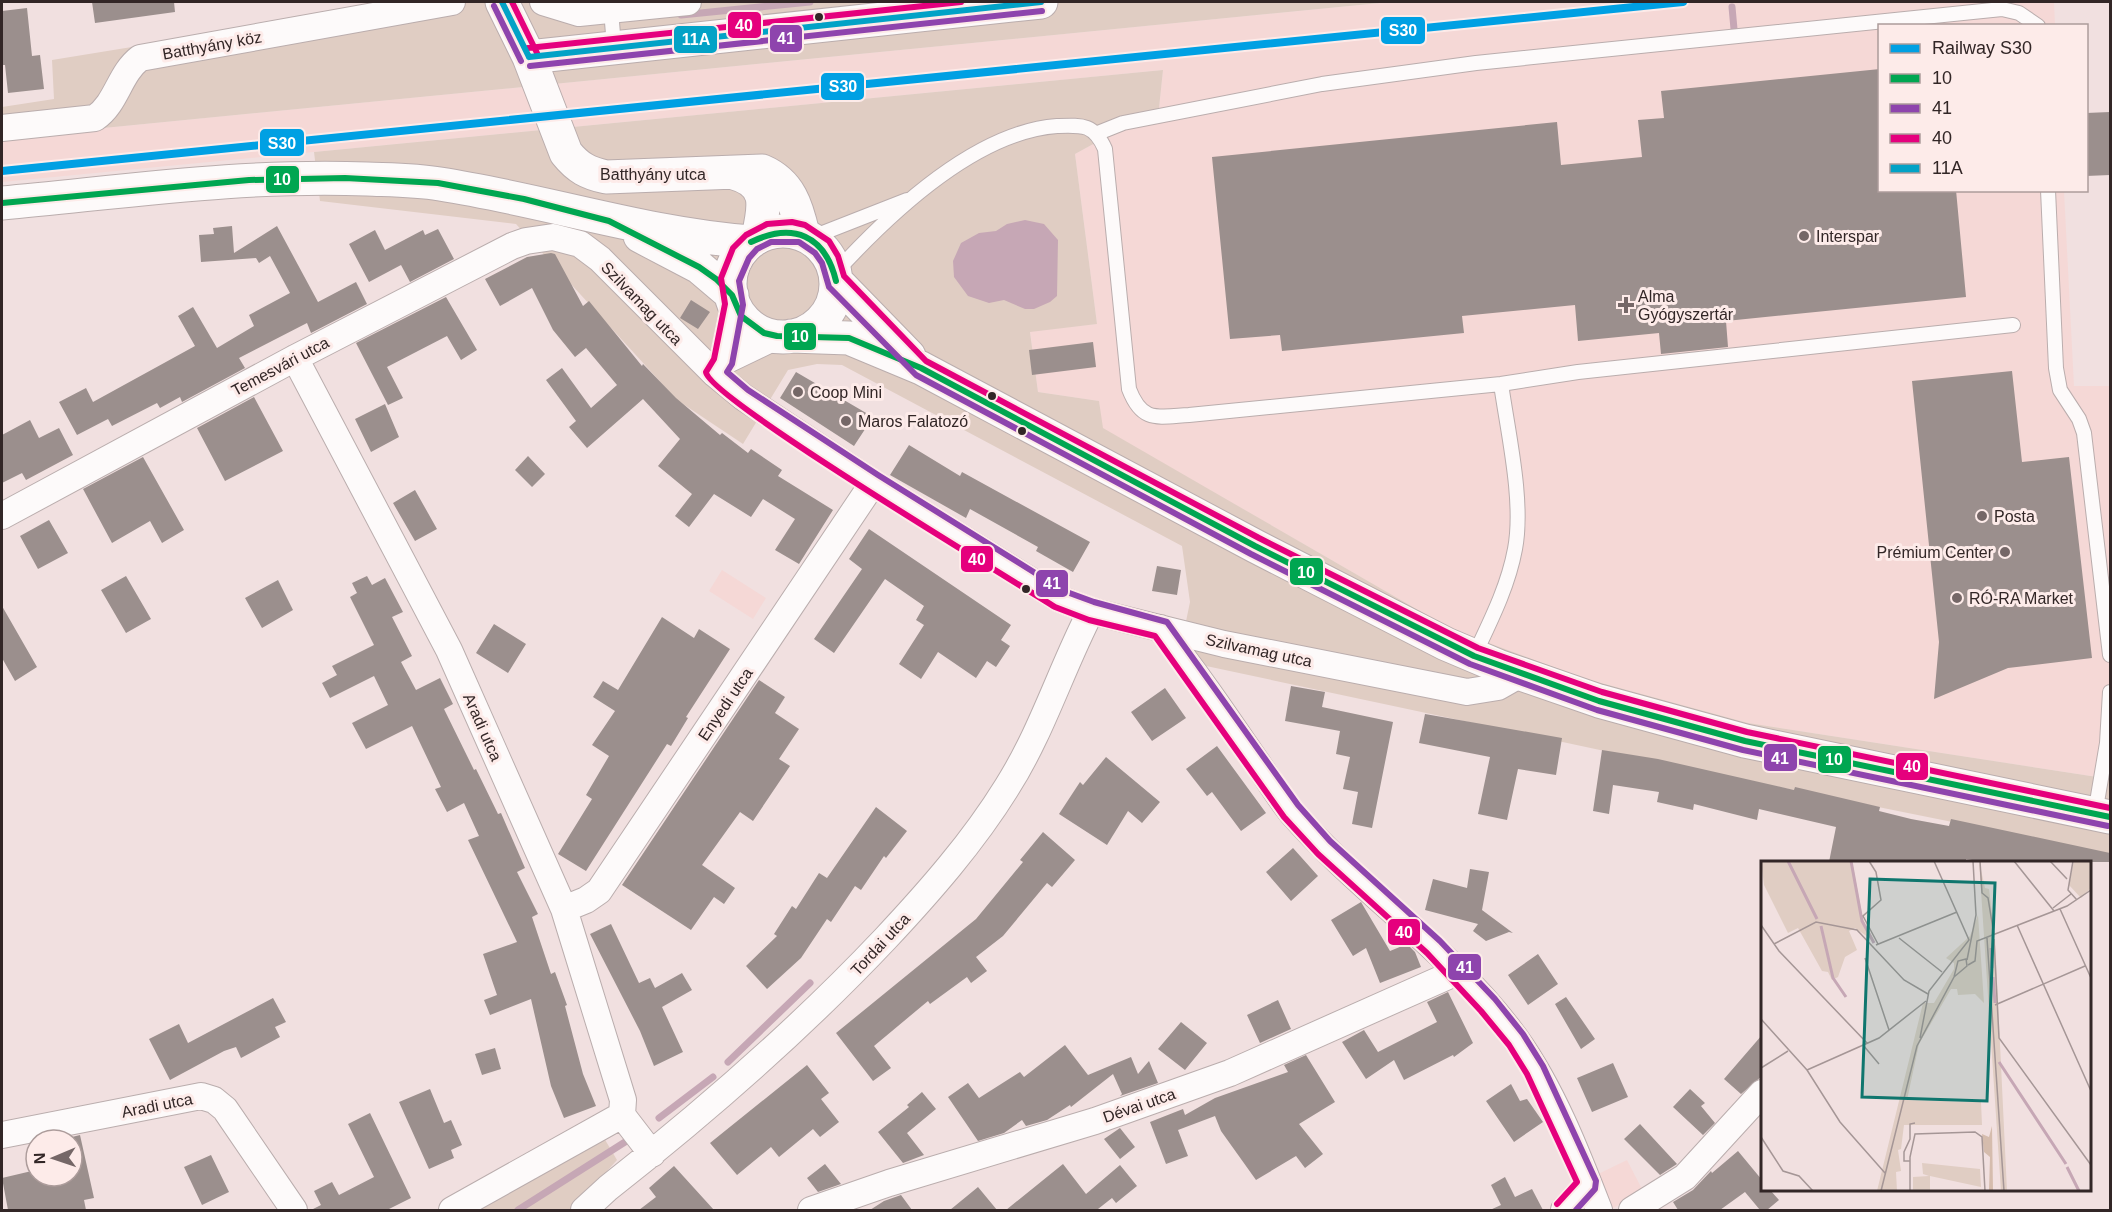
<svg xmlns="http://www.w3.org/2000/svg" width="2112" height="1212" viewBox="0 0 2112 1212" font-family="Helvetica,sans-serif">
	<rect width="100%" height="100%" fill="#f1e0e0"/>
	<!-- built -->
	<path fill="#f5d8d6" d="M1390 2H2054L2055 25 1880 26V190L2064 191 2074 386H2110V779L1748 723 1583 678 1451 629 1102 428 1099 401 1038 392 1030 331 1097 324 1075 154 1159 108 1163 70 2 182V138Z
		M722 570 766 598 753 619 709 591Z
		M1627 1160 1644 1193 1613 1208 1596 1175Z"/>
	<!-- green -->
	<path fill="#e0cdc3" d="M409 2H1390L2 138V107L54 99 52 60Z
		M1163 70 1159 108 1075 154 1097 324 1030 332 1038 392 1099 401 1103 428 1451 629 1583 678 1748 723 2110 779V854L1656 762 1178 660 1190 602 1182 546 842 365 817 364 788 370 743 444 677 400 516 224 320 201 314 152Z
		M604 1138 617 1160 572 1210H478Z"/>
	<!-- water -->
	<path fill="#c6a7b5" d="M1025 220 1044 224 1058 240 1057 296 1050 302 1034 309H1025L1004 300 989 303 968 296 954 277 953 261 961 243 979 233 996 231 1007 224Z"/>
	<g fill="none" stroke-linecap="round" stroke-linejoin="round">
		<!-- stream -->
		<path stroke="#c6a7b5" stroke-width="7" d="M1732 7 1734 29
			M681 15 810 2
			M728 1062 810 983
			M659 1118 713 1077
			M518 1210 625 1142"/>
	</g>
	<!-- building -->
	<path fill="#9b8f8d" d="M92 2H174L175 12 95 23Z
		M27 8 32 56 40 55 44 89 8 93 5 65H2V11Z
		M1880 69V190H1956L1966 297 1726 321 1728 347 1661 354 1659 333 1578 341 1575 305 1462 316 1464 333 1282 351 1280 335 1230 339 1212 157 1557 122 1561 165 1642 157 1638 120 1664 118 1661 91Z
		M2110 112V175L2086 176V113Z
		M232 226 234 253 277 226 318 302 356 282 367 304 311 333 307 323 239 358 245 368 182 402 180 397 160 408 157 403 112 426 108 419 77 435 59 402 86 388 93 402 195 346 178 316 193 307 217 348 254 326 249 315 290 293 270 256 259 263 256 258 201 262 199 235 214 234 213 228Z
		M438 229 454 259 410 282 401 265 369 282 349 244 375 230 385 250 423 230 425 235Z
		M551 253 555 254 583 306 589 301 642 366 643 364 676 398 720 435 722 433 748 453 751 449 782 470 778 476 833 510 799 564 775 550 795 519 763 499 751 517 714 494 689 527 675 516 692 494 658 466 680 439 643 399 587 448 569 427 576 421 546 380 562 368 591 408 617 385 586 348 575 357 553 330 532 288 500 306 485 279 527 257Z
		M446 297 477 350 461 360 447 336 387 367 403 398 388 405 356 343Z
		M691 300 710 312 698 329 680 318Z
		M1093 342 1096 367 1032 375 1029 350Z
		M2012 371 2022 462 2069 457 2092 658 2008 668 1934 699 1939 642 1912 381Z
		M796 372 873 417 854 446 780 398Z
		M254 397 283 451 225 481 197 428Z
		M385 404 399 437 371 452 355 419Z
		M30 420 39 438 59 428 73 455 26 480 22 473 2 483V435Z
		M909 445 960 476 962 472 1090 542 1073 572 1036 551 1038 547 970 509 966 518 890 475Z
		M528 456 545 474 532 487 515 470Z
		M143 457 184 530 162 543 150 521 112 543 83 489Z
		M415 490 437 529 415 541 393 503Z
		M49 520 68 553 38 569 20 536Z
		M869 529 1011 625 1001 640 1010 646 996 667 987 661 976 678 938 652 921 679 899 664 924 625 916 620 924 606 885 579 834 653 814 639 862 569 849 559Z
		M1157 566 1181 570 1177 595 1152 591Z
		M126 576 151 619 126 633 101 590Z
		M367 576 372 585 385 578 403 612 392 617 412 656 401 662 416 690 440 678 453 704 444 709 474 770 476 769 498 814 501 813 525 868 517 872 538 914 532 917 551 974 555 972 567 1005 565 1006 583 1074 596 1106 564 1118 551 1086 531 999 490 1015 484 1000 497 995 483 954 517 942 468 840 479 836 464 803 447 812 435 789 441 787 412 726 366 749 352 723 388 705 374 676 330 698 322 683 337 675 332 666 374 645 350 597 357 593 352 583Z
		M278 580 293 610 262 628 245 598Z
		M2 606 37 667 15 681 2 658Z
		M662 617 694 638 699 629 730 649 686 717 688 718 671 746 667 744 586 871 558 854 592 799 586 795 609 756 592 745 615 711 593 697 603 681 618 690Z
		M494 624 526 644 508 673 476 653Z
		M759 680 785 697 775 713 799 729 779 759 790 766 753 821 740 812 702 865 735 888 724 904 714 897 691 930 622 885Z
		M1291 686 1325 692 1322 707 1393 722 1372 828 1352 824 1358 792 1343 789 1350 757 1336 754 1340 731 1285 721Z
		M1165 688 1186 718 1152 741 1131 712Z
		M1425 714 1562 738 1556 775 1518 769 1507 820 1478 814 1490 757 1419 743Z
		M1217 746 1266 813 1241 831 1212 792 1207 796 1186 769Z
		M1602 750 1658 759 1794 790 1795 787 1880 807 1879 811 1911 819 1949 826 1951 819 2110 853V862H1984L1966 859V862H1829L1836 827 1759 809 1757 820 1694 804 1693 810 1657 802 1659 792 1613 785 1609 814 1593 811Z
		M1106 757 1160 802 1142 823 1128 811 1107 845 1059 814 1080 782 1083 785Z
		M876 807 907 831 886 858 884 856 861 890 855 886 831 922 827 919 801 958 767 989 746 966 777 936 774 934 792 906 796 909 819 873 827 878Z
		M1043 832 1075 860 1052 887 1047 883 1003 936 976 957 987 971 971 983 967 977 930 1004 928 1001 874 1046 891 1068 873 1081 836 1033 976 919 1023 862 1020 860Z
		M1293 848 1318 876 1291 901 1266 872Z
		M1470 869 1489 872 1482 910 1513 933 1509 932 1486 941 1473 931 1478 924 1425 910 1433 879 1467 888Z
		M1361 902 1390 951 1407 944 1415 952 1421 967 1380 983 1366 948 1353 956 1331 920Z
		M611 924 639 983 650 978 655 988 682 973 692 990 662 1007 683 1052 654 1066 640 1031 590 934Z
		M1538 954 1558 984 1528 1005 1508 975Z
		M1448 992 1473 1043 1454 1057 1453 1055 1404 1080 1394 1060 1366 1079 1342 1042 1364 1030 1378 1052 1437 1022 1427 1002Z
		M1566 997 1595 1039 1581 1049 1555 1004Z
		M273 998 286 1022 275 1027 280 1037 241 1058 236 1047 224 1051 170 1080 149 1039 179 1024 188 1043Z
		M1278 1000 1291 1029 1260 1043 1247 1015Z
		M1181 1022 1207 1043 1185 1070 1158 1049Z
		M1762 1035V1076L1741 1094 1724 1079Z
		M1065 1045 1088 1075 1131 1057 1138 1074 1149 1061 1158 1083 1120 1096 1122 1094 1113 1074 1071 1107 1070 1105 1047 1120 1026 1126 1022 1120 1004 1133 978 1141 948 1097 968 1083 979 1098 1020 1072 1024 1077Z
		M495 1048 501 1069 482 1075 475 1054Z
		M1306 1055 1335 1102 1299 1124 1323 1154 1305 1168 1296 1156 1256 1180 1221 1131 1215 1116 1178 1130 1188 1156 1166 1164 1150 1122 1183 1109 1185 1115 1215 1098 1288 1072 1284 1065Z
		M1613 1063 1628 1097 1592 1112 1577 1078Z
		M807 1065 829 1093 821 1099 839 1122 820 1137 813 1129 779 1157 771 1147 737 1175 710 1143Z
		M1511 1084 1520 1101 1527 1099 1543 1122 1514 1142 1486 1101Z
		M430 1089 444 1123 451 1120 462 1145 451 1150 454 1158 429 1169 399 1102Z
		M1690 1089 1705 1103 1701 1106 1715 1123 1703 1135 1673 1107Z
		M922 1092 936 1109 907 1133 924 1155 903 1163 878 1132 909 1107 907 1105Z
		M370 1113 411 1198 387 1210H311L321 1205 314 1191 332 1182 339 1195 374 1177 348 1124Z
		M1640 1124 1677 1164 1660 1175 1624 1139Z
		M1120 1128 1135 1147 1120 1159 1104 1139Z
		M80 1135 94 1198 84 1200 86 1210H8L2 1178 36 1170V1176H72V1137Z
		M1738 1151 1762 1180V1190H1770L1779 1200 1767 1210H1760L1745 1192 1720 1210H1678L1673 1202 1693 1190 1711 1171 1712 1173Z
		M211 1155 229 1192 202 1205 184 1167Z
		M825 1164 841 1184 818 1192 807 1178Z
		M1063 1164 1086 1194 1120 1165 1137 1186 1116 1203 1112 1198 1098 1209 1100 1210H1006Z
		M674 1166 714 1210H639L656 1197 649 1188Z
		M1505 1177 1515 1197 1532 1189 1543 1210H1490L1501 1205 1491 1185Z
		M978 1187 997 1210H950Z
		M901 1195 912 1210H870L884 1201Z"/>
	<g fill="none" stroke-linecap="round" stroke-linejoin="round">
		<!-- service casing -->
		<g stroke="#baadad" stroke-width="16">
			<path id="service" d="M611 10 614 46
				M1098 133 1123 123 1322 84 1476 63 2002 9 2019 13 2038 26
				M2048 190 2056 368 2060 390 2079 419 2084 433 2110 655
				M810 238 907 200
				M835 273C888 215 975 132 1057 126 1083 125 1094 124 1105 149L1129 389C1142 423 1157 417 1189 415L1501 384 1578 372 2013 325
				M1474 656C1490 622 1508 587 1515 549 1524 502 1508 433 1501 384
				M2095 814 2107 743 2110 692"/>
		</g>
		<!-- minor casing -->
		<g stroke="#baadad" stroke-width="28">
			<path id="minor" d="M543 2 579 13 688 2
				M2 128 95 118C117 103 119 74 140 58L452 2
				M295 358 449 650 564 909 623 1100 622 1115 652 1154
				M723 362 777 336
				M715 374 723 362 734 304
				M2 516 295 358 512 246 526 241 553 237 580 244 600 259 715 374 743 397 873 483 1060 599 1091 611 1224 644 1467 692 1498 687 1521 674
				M1160 628C1193 669 1223 713 1253 757 1266 775 1278 796 1292 813 1362 893 1453 952 1516 1039 1552 1089 1577 1153 1599 1210
				M564 909 586 900 599 891 873 483
				M2 1135 201 1096 214 1100 225 1109 294 1210
				M452 1210 622 1115
				M584 1210 608 1188C706 1111 799 1030 885 939 929 892 973 842 1007 787 1042 732 1061 669 1091 611
				M811 1210 889 1183 1095 1121 1230 1073 1457 972
				M1564 1210 1588 1184
				M1632 1210 1685 1177 1762 1093"/>
		</g>
		<!-- tertiary casing -->
		<g stroke="#baadad" stroke-width="35">
			<path id="tertiary" d="M502 2 529 57 566 153C578 168 588 173 606 177L762 171C790 183 797 207 803 234
				M529 57 1041 2
				M734 173C770 183 765 206 758 237"/>
		</g>
		<!-- secondary casing -->
		<g stroke="#baadad" stroke-width="35">
			<path id="secondary" d="M2 203C123 192 245 174 367 179 391 180 416 180 440 184 544 200 645 234 751 242
				M730 284a53 53 0 1 1 106 0a53 53 0 1 1-106 0Z
				M640 236 699 267 732 295
				M836 281 909 356
				M791 336 849 338 921 368 1255 546 1446 644 1498 666 1599 701 1745 741 2110 817"/>
		</g>
		<!-- service -->
		<use href="#service" stroke="#fdfafa" stroke-width="14"/>
		<!-- minor -->
		<use href="#minor" stroke="#fdfafa" stroke-width="26"/>
		<!-- tertiary -->
		<use href="#tertiary" stroke="#fdfafa" stroke-width="33"/>
		<!-- secondary -->
		<use href="#secondary" stroke="#fdfafa" stroke-width="33"/>
		<!-- bus-1 casing -->
		<g stroke="#fdebe9" stroke-width="10">
			<path id="bus-1" d="M2 203 249 180 345 178 438 183 524 199 609 221 699 267 716 279 732 295 741 316 764 333 777 336 849 338 921 368 1255 546 1474 656 1599 701 1745 741 2110 817
				M751 242C793 222 825 235 836 281"/>
		</g>
		<!-- bus-2 casing -->
		<g stroke="#fdebe9" stroke-width="10">
			<path id="bus-2" d="M494 6 521 61
				M530 66 1042 11
				M1576 1210 1595 1189 1596 1181 1543 1066 1523 1034 1495 999 1440 941 1330 841 1298 805 1167 622 1094 602 1064 591 878 475 748 390 727 372 732 364 743 305 739 281 749 258 757 249 771 242H799L815 253 822 263 829 287 916 375 1251 554 1470 664 1597 710 1743 750 2108 826"/>
		</g>
		<!-- bus-3 casing -->
		<g stroke="#fdebe9" stroke-width="10">
			<path id="bus-3" d="M512 2 537 53
				M528 48 961 2
				M1557 1204 1577 1182 1527 1074 1509 1045 1481 1011 1427 953 1318 854 1284 817 1155 636 1089 620 1055 607C1014 581 708 398 706 372L714 359 725 304 721 278 733 248 746 235 767 224 792 222 805 225 829 241 838 256 844 276 926 361 1259 538 1478 648 1602 692 1747 732 2110 808"/>
		</g>
		<!-- bus-4 casing -->
		<g stroke="#fdebe9" stroke-width="10">
			<path id="bus-4" d="M502 2 529 57
				M529 57 1041 2"/>
		</g>
		<!-- bus-1 -->
		<use href="#bus-1" stroke="#00a651" stroke-width="6"/>
		<!-- bus-2 -->
		<use href="#bus-2" stroke="#8e44ad" stroke-width="6"/>
		<!-- bus-3 -->
		<use href="#bus-3" stroke="#e5007d" stroke-width="6"/>
		<!-- bus-4 -->
		<use href="#bus-4" stroke="#02a2c6" stroke-width="6"/>
		<!-- rail-1 casing -->
		<g stroke="#fdebe9" stroke-width="12">
			<path id="rail-1" d="M2 171 1683 2"/>
		</g>
		<!-- rail-1 -->
		<use href="#rail-1" stroke="#00a0e3" stroke-width="8"/>
	</g>
	<!-- markers -->
	<g fill="#322626" stroke="#fdebe9" stroke-width="2">
		<circle cx="819" cy="17" r="5"/>
		<circle cx="992" cy="396" r="5"/>
		<circle cx="1022" cy="431" r="5"/>
		<circle cx="1026" cy="589" r="5"/>
	</g>
	<g fill="#756767" stroke="#fdebe9" stroke-width="2">
		<circle cx="1804" cy="236" r="6"/>
		<path d="M1623 296h6v6h6v6h-6v6h-6v-6h-6v-6h6z"/>
		<circle cx="798" cy="392" r="6"/>
		<circle cx="846" cy="421" r="6"/>
		<circle cx="1982" cy="516" r="6"/>
		<circle cx="2005" cy="552" r="6"/>
		<circle cx="1957" cy="598" r="6"/>
	</g>
	<g text-anchor="middle" stroke-width="6" stroke-linejoin="round" paint-order="stroke">
		<!-- street labels -->
		<g font-size="16" fill="#322626" stroke="#fdebe9">
			<text transform="translate(212 45) rotate(-10)" y="6">Batthyány köz</text>
			<text x="653" y="180">Batthyány utca</text>
			<text transform="translate(642 303) rotate(46)" y="6">Szilvamag utca</text>
			<text transform="translate(280 366) rotate(-28)" y="6">Temesvári utca</text>
			<text transform="translate(1259 650) rotate(12)" y="6">Szilvamag utca</text>
			<text transform="translate(725 704) rotate(-56)" y="6">Enyedi utca</text>
			<text transform="translate(483 727) rotate(66)" y="6">Aradi utca</text>
			<text transform="translate(880 944) rotate(-47)" y="6">Tordai utca</text>
			<text transform="translate(157 1105) rotate(-11)" y="6">Aradi utca</text>
			<text transform="translate(1139 1105) rotate(-19)" y="6">Dévai utca</text>
		</g>
		<!-- poi labels -->
		<g font-size="16" fill="#322626" stroke="#fdebe9" text-anchor="start">
			<text x="1816" y="242">Interspar</text>
			<text x="1638" y="302">Alma<tspan x="1638" dy="18">Gyógyszertár</tspan></text>
			<text x="810" y="398">Coop Mini</text>
			<text x="858" y="427">Maros Falatozó</text>
			<text x="1994" y="522">Posta</text>
			<text x="1993" y="558" text-anchor="end">Prémium Center</text>
			<text x="1969" y="604">RÓ-RA Market</text>
		</g>
	</g>
	<!-- overview -->
	<g transform="translate(1761 861)">
		<rect width="330" height="330" fill="#f1e0e0"/>
		<path d="M0 0H91L102 58 114 81 94 67 88 70 96 89 84 96 77 116 71 119 67 111 61 110 37 67 27 72 3 24ZM218 0 224 27 228 28 234 78 246 330H240ZM313 0H330V27L320 37 308 24ZM217 54 223 142 214 133 197 134 196 128H190L158 183 146 239 220 241 221 264H143L140 288 137 289 140 310 135 311 136 330H116L162 142H173L193 108V102L185 97 209 75ZM161 302 219 308 220 326 169 315V330H152V316L168 315 162 313Z" fill="#e0cdc3"/>
		<path d="M231 265 232 330H228L229 296 223 291 221 273 228 276Z" fill="#d5bcad"/>
		<path fill="none" stroke="#c6a7b5" stroke-width="3" d="M27 0 56 58M90 0 101 60 113 82M60 65 72 117 85 136M230 87 231 107M232 116 234 142M238 201 305 303M306 306 318 330"/>
		<path fill="none" stroke="#a59696" stroke-width="1.5" d="M108 0 115 11 120 39 102 55 117 83M219 0 221 32 227 37 233 74M253 0 293 50M289 0 306 18M312 0 307 29 316 39M292 47 310 33M299 48 330 117M0 64 18 90 106 182M256 64 330 230M138 77 181 111M226 77 243 330M233 78 238 177 330 304M13 83 55 61 96 69 143 119 167 133M115 84 196 51M104 97 128 169M206 99 215 54 212 0M207 104 214 100 216 80 306 45 330 29M234 144 324 105M0 158 46 209 79 261 124 312M159 177 168 130 208 79 173 0M102 184 118 203M0 207 27 190M46 209 118 177 165 140M0 276 22 310 38 315 52 330M149 300H143V291L149 278V263L154 262M120 330 156 185 193 116 197 100 205 98 206 105 193 116M149 330V296L154 273 214 271 221 276 224 330"/>
		<path fill="#0f766e" fill-opacity="0.15" stroke="#0f766e" stroke-width="3" d="M109 18 234 22 226 240 101 236Z"/>
		<rect width="330" height="330" fill="none" stroke="#322626" stroke-width="3"/>
	</g>
	<g stroke="#fdebe9" stroke-width="2">
		<rect x="727" y="11" width="35" height="28" rx="6" fill="#e5007d"/>
		<rect x="1380" y="16" width="46" height="29" rx="6" fill="#00a0e3"/>
		<rect x="769" y="24" width="34" height="29" rx="6" fill="#8e44ad"/>
		<rect x="673" y="25" width="45" height="29" rx="6" fill="#02a2c6"/>
		<rect x="820" y="72" width="45" height="29" rx="6" fill="#00a0e3"/>
		<rect x="259" y="128" width="46" height="29" rx="6" fill="#00a0e3"/>
		<rect x="265" y="165" width="35" height="29" rx="6" fill="#00a651"/>
		<rect x="783" y="322" width="34" height="29" rx="6" fill="#00a651"/>
		<rect x="960" y="545" width="34" height="28" rx="6" fill="#e5007d"/>
		<rect x="1289" y="557" width="35" height="29" rx="6" fill="#00a651"/>
		<rect x="1035" y="569" width="34" height="29" rx="6" fill="#8e44ad"/>
		<rect x="1763" y="743" width="35" height="29" rx="6" fill="#8e44ad"/>
		<rect x="1817" y="745" width="35" height="29" rx="6" fill="#00a651"/>
		<rect x="1895" y="752" width="34" height="29" rx="6" fill="#e5007d"/>
		<rect x="1387" y="918" width="34" height="28" rx="6" fill="#e5007d"/>
		<rect x="1447" y="953" width="35" height="28" rx="6" fill="#8e44ad"/>
	</g>
	<g font-size="16" text-anchor="middle" font-weight="bold" fill="#fff">
		<text x="744" y="31">40</text>
		<text x="1403" y="36">S30</text>
		<text x="786" y="44">41</text>
		<text x="696" y="45">11A</text>
		<text x="843" y="92">S30</text>
		<text x="282" y="149">S30</text>
		<text x="282" y="185">10</text>
		<text x="800" y="342">10</text>
		<text x="977" y="565">40</text>
		<text x="1306" y="578">10</text>
		<text x="1052" y="589">41</text>
		<text x="1780" y="764">41</text>
		<text x="1834" y="765">10</text>
		<text x="1912" y="772">40</text>
		<text x="1404" y="938">40</text>
		<text x="1465" y="973">41</text>
	</g>
	<!-- border -->
	<rect width="2112" height="1212" fill="none" stroke="#322626" stroke-width="6"/>
	<!-- legend -->
	<rect x="1878" y="24" width="210" height="168" fill="#fdebe9" stroke="#ac9c9b" stroke-width="1.5"/>
	<rect x="1890" y="44" width="30" height="9" fill="#00a0e3" stroke="#ac9c9b" stroke-width="1.5"/>
	<text x="1932" y="54" font-size="18" fill="#322626">Railway S30</text>
	<rect x="1890" y="74" width="30" height="9" fill="#00a651" stroke="#ac9c9b" stroke-width="1.5"/>
	<text x="1932" y="84" font-size="18" fill="#322626">10</text>
	<rect x="1890" y="104" width="30" height="9" fill="#8e44ad" stroke="#ac9c9b" stroke-width="1.5"/>
	<text x="1932" y="114" font-size="18" fill="#322626">41</text>
	<rect x="1890" y="134" width="30" height="9" fill="#e5007d" stroke="#ac9c9b" stroke-width="1.5"/>
	<text x="1932" y="144" font-size="18" fill="#322626">40</text>
	<rect x="1890" y="164" width="30" height="9" fill="#02a2c6" stroke="#ac9c9b" stroke-width="1.5"/>
	<text x="1932" y="174" font-size="18" fill="#322626">11A</text>
	<!-- north arrow -->
	<g transform="translate(54 1158) rotate(268)"><circle r="28" fill="#fdebe9" stroke="#ac9c9b" stroke-width="1.5"/>
	<path d="M0-4.5L10 22L0 15L-10 22Z" fill="#756767"/>
	<text y="-9" font-size="16" font-weight="bold" text-anchor="middle" fill="#322626">N</text>
	</g>
</svg>
